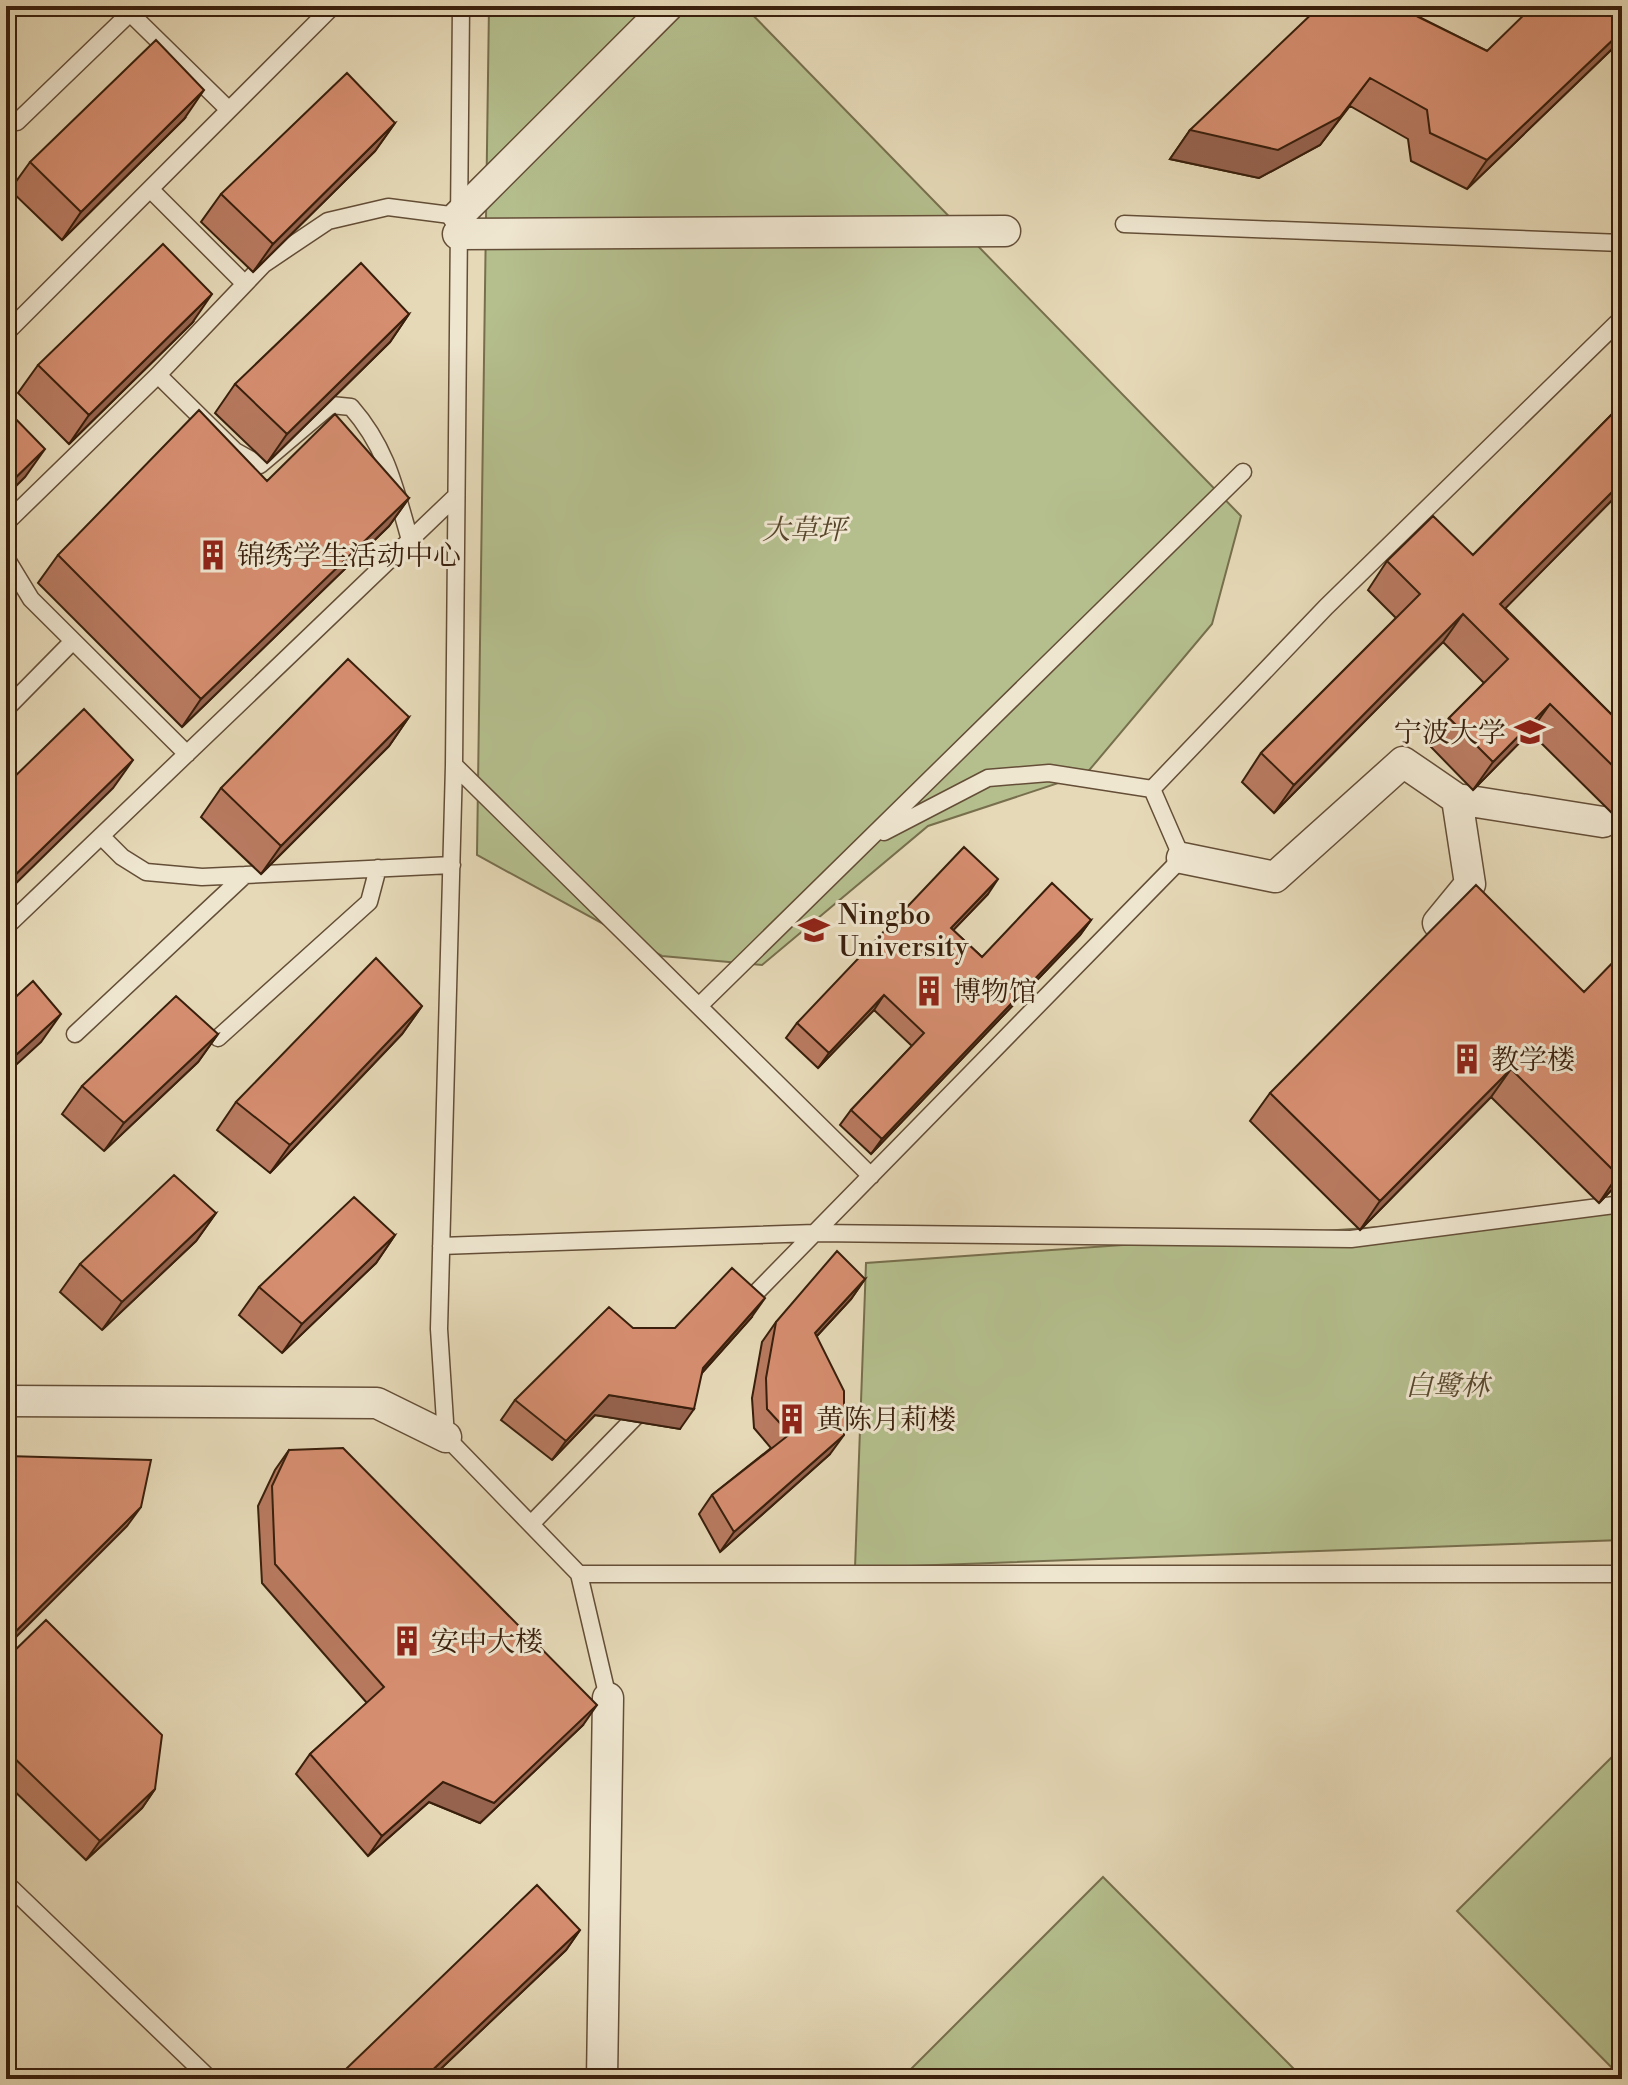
<svg xmlns="http://www.w3.org/2000/svg" width="1628" height="2085" viewBox="0 0 1628 2085" font-family="'Libre Bodoni','Noto Serif SC',serif">
	<rect width="100%" height="100%" fill="#e6d9b7"/>
	<filter id="stains"><feTurbulence type="fractalNoise" baseFrequency=".0025" numOctaves="4"/><feColorMatrix values="0 0 0 0 .2 0 0 0 0 .09 0 0 0 0 .02 0 0 0 .5 -.17"/></filter>
	<radialGradient id="worn" r=".72"><stop offset=".6" stop-color="#630" stop-opacity="0"/><stop offset="1" stop-color="#630" stop-opacity=".3"/></radialGradient>
	<!-- green -->
	<path fill="#b5bf8e" stroke="#776f4d" stroke-width="2" d="M489 6H744L1241 516 1212 624 1086 774 928 826 762 965 662 956 477 855Z
		M1622 1210V1540L855 1568 866 1263Z
		M1621 1748 1622 1749V2078L1457 1911Z
		M1103 1877 1304 2079H901Z"/>
	<g fill="none" stroke-linecap="round" stroke-linejoin="round">
		<!-- lane casing -->
		<g stroke="#644e37" stroke-width="19">
			<path id="lane" d="M461 6 454 765 439 1329 446 1437 579 1574 608 1698
				M17 122 130 13 229 110
				M151 190 244 283
				M1124 224 1622 243
				M6 333 330 9
				M158 375 235 451 260 465 331 405 351 407C387 448 395 488 410 540
				M6 523 158 375 264 264 328 221 388 207 458 216
				M6 558 31 599 187 754
				M6 709 73 641
				M454 765 871 1176
				M1152 789 1326 607 1622 318
				M884 832 988 778 1049 773 1152 789
				M101 836 122 857 146 872 202 877 452 865
				M6 927 456 496
				M699 1006 1243 472
				M75 1034 245 875
				M218 1038 369 902 378 868
				M441 1246 815 1233 1351 1239 1622 1204
				M744 1305 1182 858 1152 789
				M531 1524 647 1405
				M579 1574H1622
				M6 1883 210 2079"/>
		</g>
		<!-- street casing -->
		<g stroke="#644e37" stroke-width="33">
			<path id="street" d="M458 216 668 6
				M458 234 1005 231
				M1182 858 1275 877 1403 762 1457 799 1603 822
				M1438 923 1470 884 1457 799
				M6 1401 377 1403 446 1437
				M602 2079 608 1698"/>
		</g>
		<!-- lane -->
		<use href="#lane" stroke="#efe6d0" stroke-width="16"/>
		<!-- street -->
		<use href="#street" stroke="#efe6d0" stroke-width="30"/>
	</g>
	<!-- wall -->
	<path fill="#b87a60" stroke="#391f0c" stroke-width="2" d="M1426 6 1419 17 1487 51 1622 13V35L1611 50 1467 189 1411 161 1408 139 1350 106 1320 145 1259 178 1170 159 1190 130Z
		M184 119 62 240 10 190 30 162Z
		M395 123 375 151 253 272 201 222 221 194Z
		M409 314 390 342 267 463 215 413 235 384Z
		M192 323 69 444 18 393 38 365Z
		M1622 404V490L1505 608 1622 725V823L1530 732 1473 790 1430 746 1449 718 1484 683 1443 642 1274 813 1242 782 1261 753 1396 618 1368 590 1387 561 1473 555Z
		M267 481 409 498 389 526 182 727 38 583 58 555Z
		M409 717 389 746 261 874 201 817 221 788Z
		M988 894 953 930 982 957 1091 920 1080 935 871 1154 840 1125 851 1110 912 1046 874 1010 818 1068 786 1038 797 1023Z
		M1584 992 1622 1179 1599 1203 1491 1097 1360 1230 1250 1121 1270 1093Z
		M422 1006 402 1034 270 1173 217 1130 236 1102Z
		M218 1034 198 1062 104 1151 62 1114 82 1086Z
		M216 1213 196 1241 102 1330 60 1292 80 1264Z
		M395 1235 376 1263 282 1353 239 1315 259 1287Z
		M865 1279 851 1299 817 1336 830 1454 720 1552 699 1514 712 1495 771 1448 754 1428 752 1398 762 1342 776 1322Z
		M751 1318 702 1373 680 1429 595 1415 552 1460 501 1420 515 1400 675 1328Z
		M289 1450 583 1725 480 1823 429 1802 368 1856 296 1774 310 1754 367 1703 262 1583 258 1506 275 1470Z
		M6 1659 155 1789 142 1808 86 1860 6 1783Z
		M580 1930 566 1950 430 2079H339L345 2070Z"/>
	<!-- shaded-wall -->
	<path fill="#96634e" stroke="#391f0c" stroke-width="2" d="M1622 31V35L1611 50 1467 189 1487 160Z
		M1370 78 1320 145 1259 178 1170 159 1190 130Z
		M204 90 184 119 62 240 81 212Z
		M395 123 375 151 253 272 273 244Z
		M212 294 192 323 69 444 89 415Z
		M409 314 390 342 267 463 287 434Z
		M45 449 25 477 6 496V487Z
		M1622 482V490L1481 633 1500 604Z
		M409 498 389 526 182 727 201 699Z
		M1463 614 1443 642 1274 813 1294 785Z
		M1550 704 1530 732 1473 790 1493 762Z
		M409 717 389 746 261 874 281 846Z
		M133 760 113 788 6 893V886L10 880Z
		M998 879 988 894 941 943 951 928Z
		M1091 920 1080 935 871 1154 882 1139Z
		M884 995 874 1010 818 1068 829 1053Z
		M422 1006 402 1034 270 1173 290 1145Z
		M61 1014 41 1042 6 1074V1064Z
		M218 1034 198 1062 104 1151 124 1123Z
		M1511 1069 1491 1097 1360 1230 1380 1201Z
		M1622 1171V1179L1599 1203 1618 1175Z
		M216 1213 196 1241 102 1330 122 1302Z
		M395 1235 376 1263 282 1353 302 1324Z
		M865 1279 851 1299 801 1353 815 1333Z
		M765 1298 751 1318 689 1387 703 1368Z
		M609 1395 694 1409 680 1429 595 1415 552 1460 566 1441Z
		M844 1435 830 1454 720 1552 734 1532Z
		M141 1507 127 1526 6 1647V1641Z
		M597 1705 583 1725 480 1823 429 1802 368 1856 382 1836 443 1782Z
		M155 1789 142 1808 86 1860 100 1841Z
		M580 1930 566 1950 430 2079H423Z"/>
	<!-- building -->
	<path fill="#d68e70" stroke="#391f0c" stroke-width="2" d="M1320 6H1426L1418 17 1487 51 1533 6H1615L1622 13V31L1487 160 1430 133 1427 110 1370 78 1340 117 1278 150 1190 130Z
		M156 40 204 90 81 212 30 162Z
		M347 73 395 123 273 244 221 194Z
		M163 244 212 294 89 415 38 365Z
		M361 263 409 314 287 434 235 384Z
		M1622 404V482L1500 604 1622 725V775L1550 704 1493 762 1449 718 1508 659 1463 614 1294 785 1261 753 1420 594 1387 561 1433 516 1473 555Z
		M6 409 45 449 6 487Z
		M199 410 267 481 335 414 409 498 201 699 58 555Z
		M348 659 409 717 281 846 221 788Z
		M84 709 133 760 10 880 6 876V785Z
		M964 847 998 879 951 928 982 957 1052 883 1091 920 882 1139 851 1110 924 1033 884 995 829 1053 797 1023Z
		M1476 885 1584 992 1622 953V1171L1618 1175 1511 1069 1380 1201 1270 1093Z
		M376 958 422 1006 290 1145 236 1102Z
		M33 981 61 1014 6 1064V1006Z
		M176 996 218 1034 124 1123 82 1086Z
		M174 1175 216 1213 122 1302 80 1264Z
		M354 1197 395 1235 302 1324 259 1287Z
		M837 1251 865 1279 815 1333 844 1391V1435L734 1532 712 1495 790 1434 767 1409 766 1378 776 1322Z
		M732 1268 765 1298 703 1368 694 1409 609 1395 566 1441 515 1400 609 1307 633 1328H675Z
		M343 1448 597 1705 494 1803 443 1782 382 1836 310 1754 384 1687 275 1564 272 1486 289 1450Z
		M6 1456 151 1460 141 1507 6 1641Z
		M46 1620 162 1735 155 1789 100 1841 6 1750V1659Z
		M537 1885 580 1930 423 2079H355L345 2070Z"/>
	<!-- icons -->
	<defs>
		<g id="building-bare" transform="scale(2.4)"><path d="M-4-6H4V6H1V3H-1V6H-4ZM-2.5-4.3h1.7v1.8h-1.7ZM.8-4.3h1.7v1.8H.8ZM-2.5-1h1.7V.8h-1.7ZM.8-1h1.7V.8H.8Z" fill="#8f2418" stroke="#efe6d0" stroke-width="2.5" paint-order="stroke"/></g>
		<g id="school-bare" transform="scale(2.4)"><path d="M0-5L7-2L0 1L-7-2ZM-4 1L0 2.5L4 1V4Q0 6-4 4Z" fill="#8f2418" stroke="#efe6d0" stroke-width="2.5" paint-order="stroke"/></g>
		<g id="university-bare" transform="scale(2.4)"><path d="M0-5L7-2L0 1L-7-2ZM-4 1L0 2.5L4 1V4Q0 6-4 4Z" fill="#8f2418" stroke="#efe6d0" stroke-width="2.5" paint-order="stroke"/></g>
	</defs>
	<g fill-rule="evenodd">
		<use href="#building-bare" x="213" y="555"/>
		<use href="#school-bare" x="1530" y="732"/>
		<use href="#university-bare" x="814" y="930"/>
		<use href="#building-bare" x="929" y="991"/>
		<use href="#building-bare" x="1467" y="1059"/>
		<use href="#building-bare" x="792" y="1419"/>
		<use href="#building-bare" x="407" y="1641"/>
	</g>
	<g text-anchor="middle" stroke-width="6" stroke-linejoin="round" paint-order="stroke">
		<!-- park labels -->
		<g font-size="28" font-style="italic" fill="#58472c" stroke="#efe6d0">
			<text x="804" y="539">大草坪</text>
			<text x="1447" y="1395">白鹭林</text>
		</g>
		<!-- poi labels -->
		<g font-size="28" fill="#391f0c" stroke="#efe6d0" text-anchor="start">
			<text x="237" y="565">锦绣学生活动中心</text>
			<text x="1506" y="742" text-anchor="end">宁波大学</text>
			<text x="838" y="924">Ningbo<tspan x="838" dy="32">University</tspan></text>
			<text x="953" y="1001">博物馆</text>
			<text x="1491" y="1069">教学楼</text>
			<text x="816" y="1429">黄陈月莉楼</text>
			<text x="431" y="1651">安中大楼</text>
		</g>
	</g>
	<!-- margin -->
	<rect width="1628" height="2085" fill="none" stroke="#e6d9b7" stroke-width="32"/>
	<rect x="8" y="8" width="1612" height="2069" fill="none" stroke="#391f0c" stroke-width="4"/>
	<rect x="16" y="16" width="1596" height="2053" fill="none" stroke="#391f0c" stroke-width="2"/>
	<rect width="100%" height="100%" filter="url(#stains)"/>
	<rect width="100%" height="100%" fill="url(#worn)"/>
</svg>
